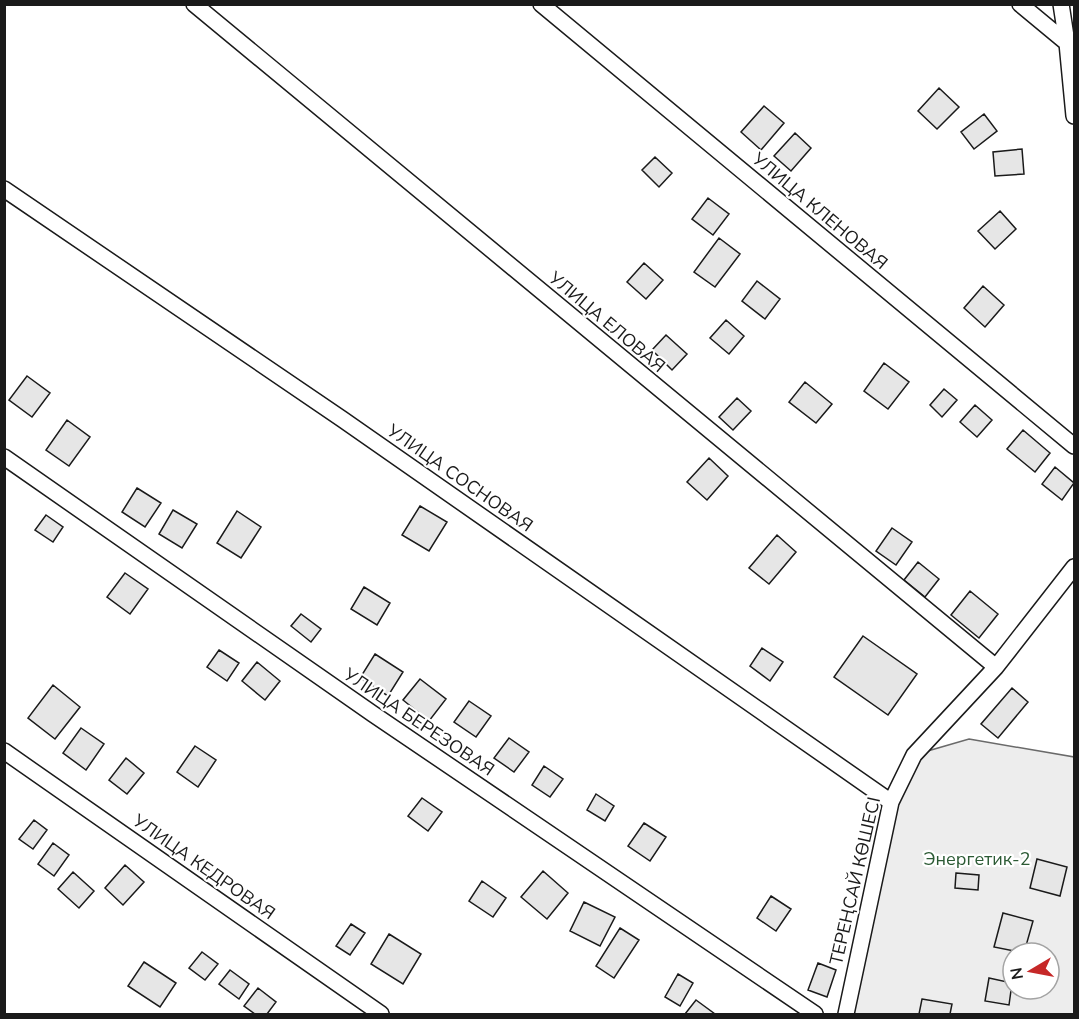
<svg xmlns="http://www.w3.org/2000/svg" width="1079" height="1019" viewBox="0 0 1079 1019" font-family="'Nunito Sans',sans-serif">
	<rect width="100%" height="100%" fill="#fff"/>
	<!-- built -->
	<path fill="#ededed" stroke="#6a6a6a" stroke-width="1.5" fill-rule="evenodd" d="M969 739 1074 757V1014H846L891 802 914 755ZM1013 953H1049V989H1013Z"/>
	<!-- building -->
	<path fill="#e6e6e6" stroke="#1a1a1a" stroke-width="1.5" d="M939 88 959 107 937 129 918 111Z
		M764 106 784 123 761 150 741 132Z
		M984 114 997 131 974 149 961 132Z
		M795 133 811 148 791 171 774 156Z
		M1022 149 1024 174 995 176 993 152Z
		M655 157 672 173 659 187 642 170Z
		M708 198 729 214 713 235 692 219Z
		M1000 211 1016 229 995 249 978 231Z
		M719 238 740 254 715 287 694 272Z
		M644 263 663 280 646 299 627 282Z
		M757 281 780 299 765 319 742 301Z
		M983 286 1004 305 985 327 964 308Z
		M726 320 744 336 729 354 710 338Z
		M666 335 687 354 672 370 652 350Z
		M884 363 909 382 888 409 864 391Z
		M27 376 50 393 32 417 9 400Z
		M805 382 832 404 816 423 789 402Z
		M944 389 957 400 942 417 930 405Z
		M737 398 751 411 733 430 719 417Z
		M975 405 992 420 977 437 960 422Z
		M67 420 90 437 69 466 46 450Z
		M1023 430 1050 453 1035 472 1007 449Z
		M709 458 728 476 707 500 687 482Z
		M1055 467 1074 483 1062 500 1042 484Z
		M137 488 161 503 145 527 122 512Z
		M420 506 447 522 429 551 402 535Z
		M173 510 197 524 182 548 159 534Z
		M237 511 261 527 241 558 217 543Z
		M46 515 63 527 53 542 35 530Z
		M892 528 912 542 896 565 876 551Z
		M777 535 796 552 769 584 749 568Z
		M918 562 939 579 925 597 904 580Z
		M125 573 148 589 130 614 107 597Z
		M364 587 390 603 377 625 351 609Z
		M970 591 998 614 979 638 951 615Z
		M301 614 321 629 311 642 291 626Z
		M863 636 917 674 888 715 834 677Z
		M762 648 783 662 770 681 750 666Z
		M219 650 239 663 227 681 207 667Z
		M375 654 403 672 388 696 360 678Z
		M257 662 280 681 265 700 242 681Z
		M420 679 446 699 429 721 403 700Z
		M53 685 80 707 55 739 28 718Z
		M1012 688 1028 702 998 738 981 724Z
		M469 701 491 716 476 737 454 722Z
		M81 728 104 744 86 770 63 753Z
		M509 738 529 752 514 772 494 758Z
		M195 746 216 760 198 787 177 772Z
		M126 758 144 773 127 794 109 780Z
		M544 766 563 779 550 797 532 785Z
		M596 794 614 806 605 821 587 810Z
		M422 798 442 812 428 831 408 816Z
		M34 820 47 830 33 849 19 839Z
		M644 823 666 837 650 861 628 846Z
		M53 843 69 855 54 876 38 864Z
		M1037 859 1067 867 1060 896 1030 888Z
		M125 865 144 882 123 905 105 888Z
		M543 871 568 893 547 919 521 897Z
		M73 872 94 891 79 908 58 889Z
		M956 873 979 875 978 890 955 888Z
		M482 881 506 898 493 917 469 901Z
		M771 896 791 909 776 931 757 918Z
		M584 902 615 917 600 946 570 931Z
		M1003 913 1033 921 1024 953 994 947Z
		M351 924 365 933 350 955 336 946Z
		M620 928 639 940 614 978 596 966Z
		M389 934 421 954 403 984 371 964Z
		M202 952 218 964 205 980 189 968Z
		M144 962 176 983 160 1007 128 986Z
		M818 963 836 970 827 997 808 990Z
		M230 970 249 984 239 999 219 984Z
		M678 974 693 983 680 1006 665 997Z
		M989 978 1012 983 1009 1005 985 1001Z
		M258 988 276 1002 267 1014H255L244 1006Z
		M922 999 952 1004 950 1014H919Z
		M696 1000 715 1014H685Z"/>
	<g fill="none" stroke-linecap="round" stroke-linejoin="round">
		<!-- minor casing -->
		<g stroke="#1a1a1a" stroke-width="18">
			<path id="minor" d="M194 4 996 667
				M541 4 1074 446
				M1020 4 1067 43 1074 116
				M1061 4 1067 43
				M4 189 342 419 891 802
				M4 457 373 714 815 1014
				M4 751 381 1014
				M846 1014 891 802 914 755 996 667 1074 567"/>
		</g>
		<!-- minor -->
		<use href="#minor" stroke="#fff" stroke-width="15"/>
	</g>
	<g text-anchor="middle" stroke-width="4.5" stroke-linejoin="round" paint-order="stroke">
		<!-- street labels -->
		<g font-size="18" fill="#1a1a1a" stroke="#fff">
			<text transform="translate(820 211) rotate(40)" y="6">УЛИЦА КЛЕНОВАЯ</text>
			<text transform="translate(607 322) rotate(40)" y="6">УЛИЦА ЕЛОВАЯ</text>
			<text transform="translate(460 478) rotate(35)" y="6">УЛИЦА СОСНОВАЯ</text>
			<text transform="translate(419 722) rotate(34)" y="6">УЛИЦА БЕРЕЗОВАЯ</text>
			<text transform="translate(204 867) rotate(35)" y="6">УЛИЦА КЕДРОВАЯ</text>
			<text transform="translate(855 881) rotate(-77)" y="6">ТЕРЕҢСАЙ КӨШЕСІ</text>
		</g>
		<!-- park labels -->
		<g font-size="18" fill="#2b5a34" stroke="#fff">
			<text x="977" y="865">Энергетик-2</text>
		</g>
	</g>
	<!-- border -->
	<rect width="1079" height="1019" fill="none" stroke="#1a1a1a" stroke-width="12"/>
	<!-- north arrow -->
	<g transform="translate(1031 971) rotate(260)"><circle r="28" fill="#ffffff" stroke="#a3a3a3" stroke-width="1.5"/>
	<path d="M0-4.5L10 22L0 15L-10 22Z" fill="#c62828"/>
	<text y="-9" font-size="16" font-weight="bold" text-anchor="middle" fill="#1a1a1a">N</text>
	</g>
</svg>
